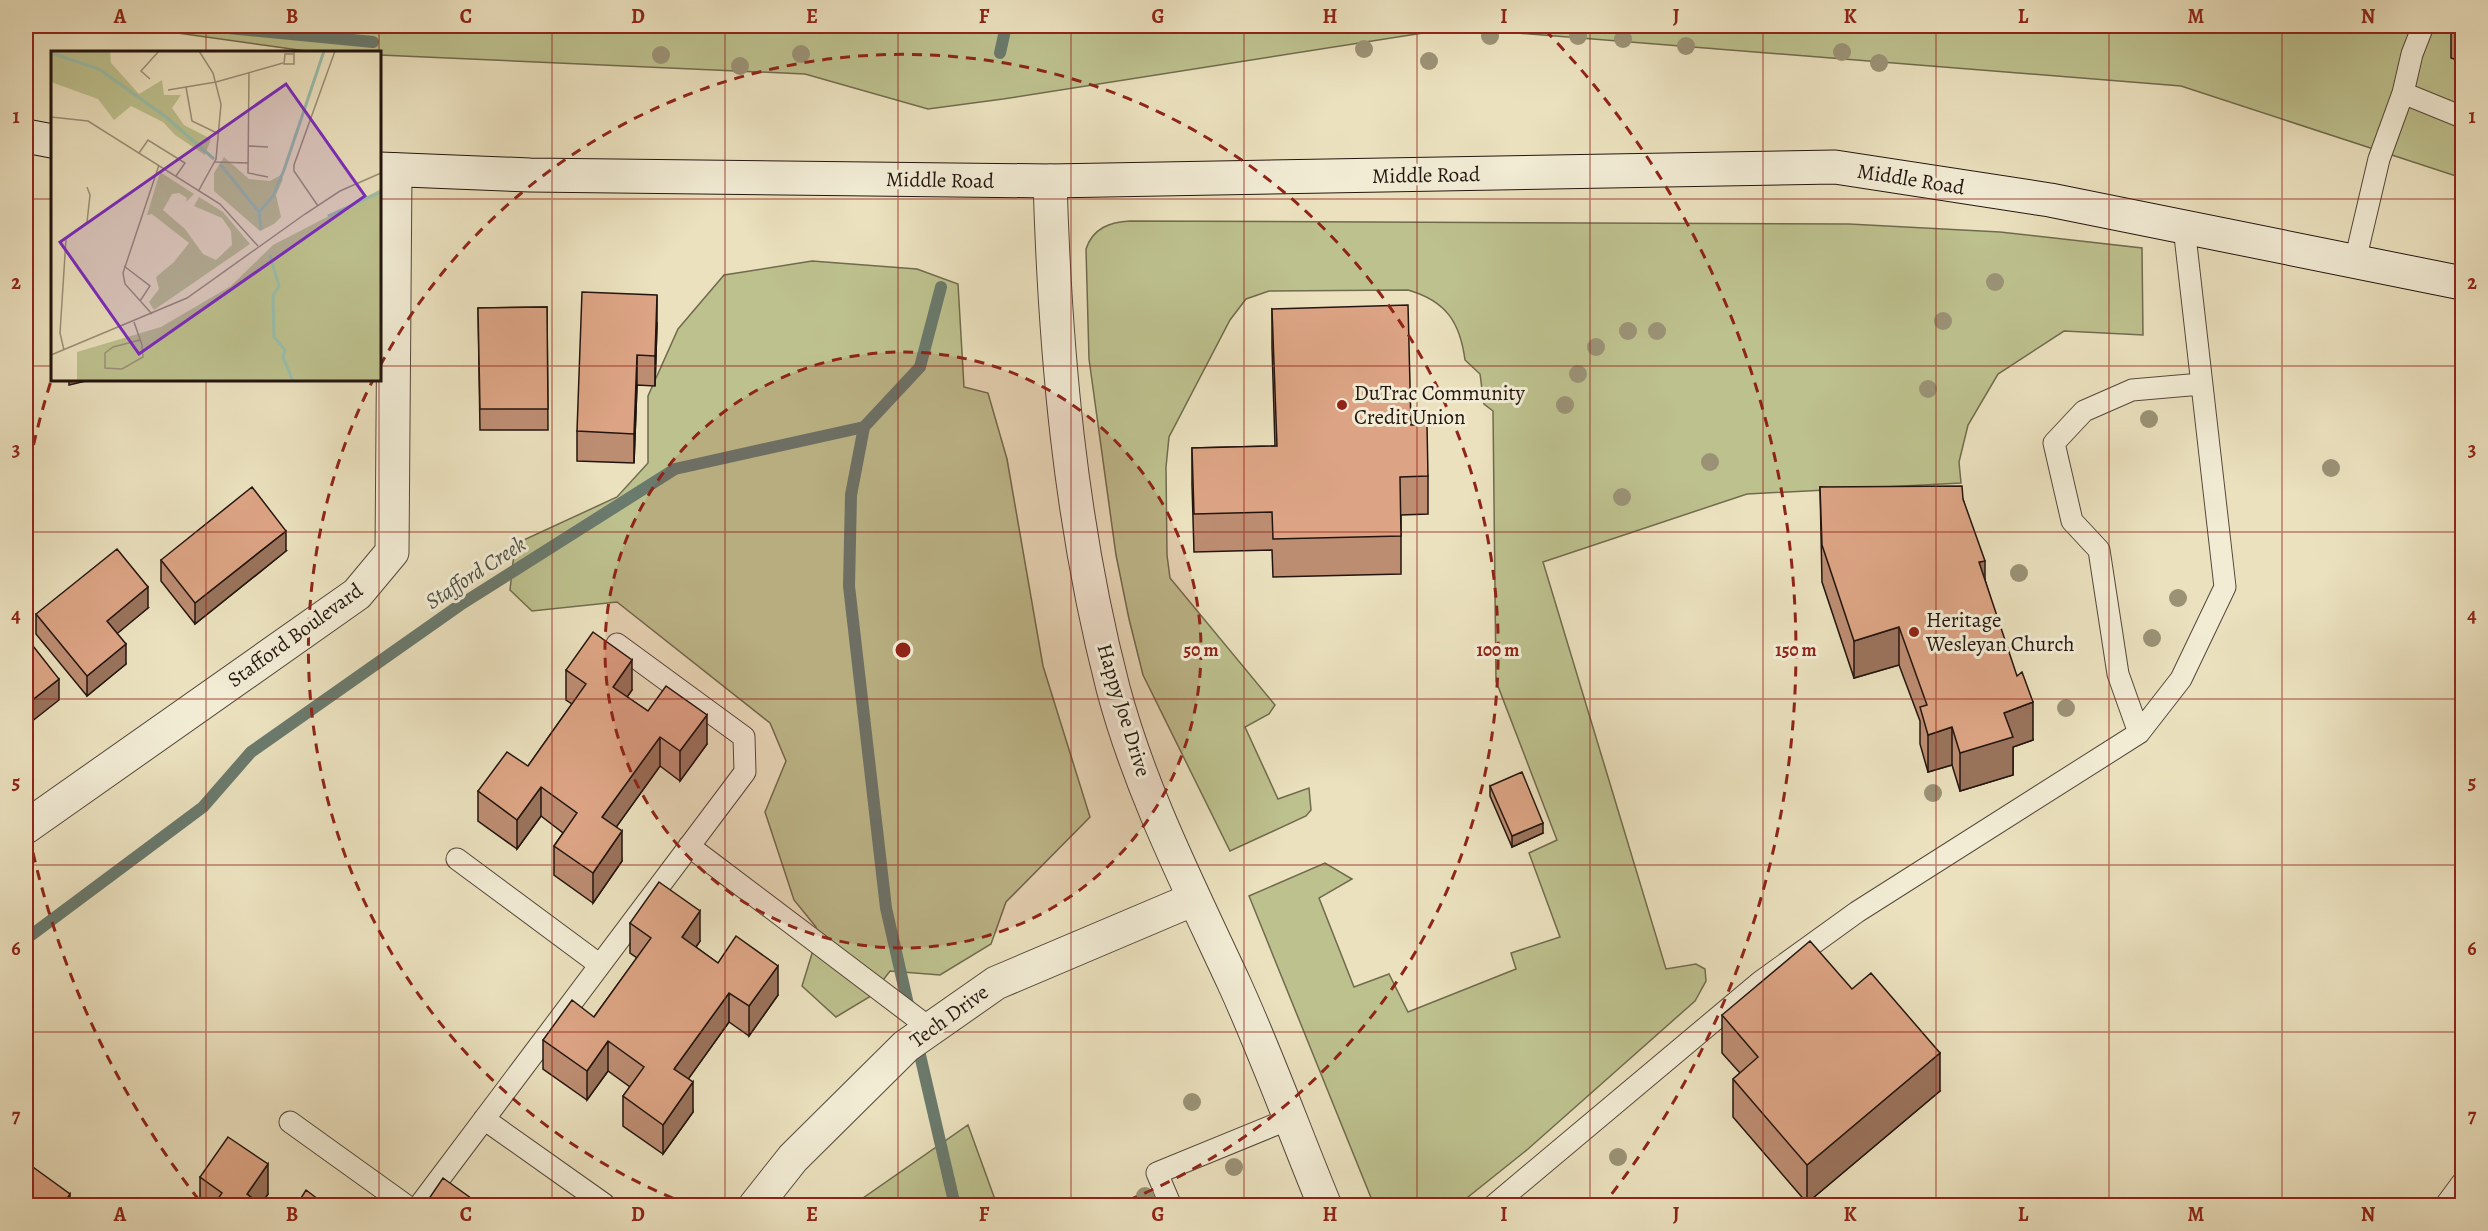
<svg xmlns="http://www.w3.org/2000/svg" width="2488" height="1231" viewBox="0 0 2488 1231" font-family="Alegreya,serif">
	<rect width="100%" height="100%" fill="#ebe1be"/>
	<filter id="stains"><feTurbulence type="fractalNoise" baseFrequency=".00333" numOctaves="4"/><feColorMatrix values="0 0 0 0 .2 0 0 0 0 .09 0 0 0 0 .02 0 0 0 .5 -.17"/></filter>
	<radialGradient id="worn" r=".72"><stop offset=".6" stop-color="#630" stop-opacity="0"/><stop offset="1" stop-color="#630" stop-opacity=".3"/></radialGradient>
	<!-- green -->
	<path fill="#bdc18e" stroke="#706b4e" stroke-width="1.5" d="M128 26H2462V178L2181 86 1455 28 1003 99 928 109 805 74 380 55V52H313Z
		M1130 221 1849 224 2000 232 2142 248 2143 335 2064 331 1998 374 1968 425 1959 462 1961 483 1747 494 1543 562 1666 969 1696 964 1705 969 1706 981 1695 1001 1528 1149 1458 1205H1374L1249 896 1325 863 1352 879 1319 898 1354 987 1389 974 1408 1012 1516 969 1511 953 1560 937 1529 853 1557 840 1496 681 1493 411 1484 404 1480 374 1465 360C1460 322 1446 301 1408 290L1269 291 1246 299 1230 320 1169 437 1166 467 1167 555 1170 578 1275 705 1269 714 1245 727 1278 799 1309 788 1311 810 1306 816 1230 851 1143 675 1129 619 1116 555 1089 359 1086 249C1093 228 1110 222 1130 221Z
		M812 261 917 269 958 284 964 387 988 393 1007 459 1043 666 1090 817 1006 902 991 944 940 975 890 971 871 996 836 1017 802 986 814 947 816 927 794 900 765 812 786 761 770 723 617 602 532 611 510 590 515 544 617 497 648 463V396L678 329 724 275Z
		M968 1125 997 1205H853Z"/>
	<g fill="none" stroke-linecap="round" stroke-linejoin="round">
		<!-- stream -->
		<path stroke="#6a7a6d" stroke-width="12" d="M208 26 373 42
			M1000 53 1006 26
			M864 427 851 495 849 586 886 908 910 1013
			M26 939 203 807 251 752 460 605 675 469 864 427 920 367 941 287
			M917 1042 955 1206"/>
		<!-- service casing -->
		<g stroke="#55483b" stroke-width="23">
			<path id="service" d="M2403 93 2462 117
				M2355 261 2379 159 2403 93 2412 54 2423 26
				M2139 733 2118 674 2099 550 2072 521 2054 443 2084 411 2132 390 2201 384
				M689 846 931 1029
				M457 859 600 965
				M484 1119 604 1204
				M290 1122 407 1206
				M419 1206 745 772 744 737 617 644
				M1171 1206 1157 1173 1289 1119
				M1493 1206 1760 982 1857 912 2139 733 2181 679 2225 587 2184 227
				M2445 1206 2462 1183"/>
		</g>
		<!-- minor casing -->
		<g stroke="#55483b" stroke-width="35">
			<path id="minor" d="M1050 181C1055 351 1070 522 1113 688 1140 790 1189 886 1233 981 1267 1055 1294 1131 1325 1206
				M26 827 357 594 392 552 395 170
				M755 1206 793 1158 906 1046 996 983 1194 899"/>
		</g>
		<!-- secondary casing -->
		<g stroke="#23150f" stroke-width="35">
			<path id="secondary" d="M26 136 52 141
				M380 169 530 175 1050 181 1835 167 2050 200 2462 283"/>
		</g>
		<!-- service -->
		<use href="#service" stroke="#f2ecd5" stroke-width="21"/>
		<!-- minor -->
		<use href="#minor" stroke="#f2ecd5" stroke-width="33"/>
		<!-- secondary -->
		<use href="#secondary" stroke="#f2ecd5" stroke-width="33"/>
	</g>
	<!-- trees -->
	<g fill="#9b9276">
		<circle cx="1490" cy="36" r="9"/>
		<circle cx="1578" cy="36" r="9"/>
		<circle cx="1623" cy="39" r="9"/>
		<circle cx="1686" cy="46" r="9"/>
		<circle cx="1364" cy="49" r="9"/>
		<circle cx="1842" cy="52" r="9"/>
		<circle cx="801" cy="54" r="9"/>
		<circle cx="661" cy="55" r="9"/>
		<circle cx="1429" cy="61" r="9"/>
		<circle cx="1879" cy="63" r="9"/>
		<circle cx="740" cy="66" r="9"/>
		<circle cx="1995" cy="282" r="9"/>
		<circle cx="1943" cy="321" r="9"/>
		<circle cx="1628" cy="331" r="9"/>
		<circle cx="1657" cy="331" r="9"/>
		<circle cx="1596" cy="347" r="9"/>
		<circle cx="1578" cy="374" r="9"/>
		<circle cx="1928" cy="389" r="9"/>
		<circle cx="1565" cy="405" r="9"/>
		<circle cx="2149" cy="419" r="9"/>
		<circle cx="1710" cy="462" r="9"/>
		<circle cx="2331" cy="468" r="9"/>
		<circle cx="1622" cy="497" r="9"/>
		<circle cx="2019" cy="573" r="9"/>
		<circle cx="2178" cy="598" r="9"/>
		<circle cx="2152" cy="638" r="9"/>
		<circle cx="2066" cy="708" r="9"/>
		<circle cx="1933" cy="793" r="9"/>
		<circle cx="1192" cy="1102" r="9"/>
		<circle cx="1618" cy="1157" r="9"/>
		<circle cx="1234" cy="1167" r="9"/>
		<circle cx="1145" cy="1196" r="9"/>
	</g>
	<!-- wall -->
	<path fill="#bd8d72" stroke="#23150f" stroke-width="1.5" d="M2451 26H2463V62L2451 58Z
		M547 307 548 430H480L478 308Z
		M1272 309 1411 425 1428 476V514L1401 515V574L1273 577 1272 550 1194 552 1192 485V448L1275 446 1272 347Z
		M657 324 655 386 637 385 634 463 577 461V431Z
		M1820 487 1963 499 1985 580 2033 740 2013 747V775L1960 791 1952 765 1928 772 1920 744V721L1899 665 1854 678 1822 582Z
		M286 551 195 624 161 581V560Z
		M148 608 117 633 126 664 87 696 36 634V614Z
		M566 670 632 690 627 697 648 711 707 744 680 781 660 766 616 827 622 861 593 903 554 875V846L563 833 541 816 517 849 478 821V791L528 766 572 704 566 700Z
		M1490 786 1543 833 1512 847 1490 796Z
		M630 923 700 941 696 947 718 963 778 995 749 1036 729 1022 688 1079 693 1112 663 1154 623 1126V1096L630 1087 608 1071 587 1100 543 1069V1040L594 1017 637 958 630 953Z
		M1722 1015 1940 1091 1807 1203 1733 1117V1079L1740 1073 1722 1053Z
		M200 1177 268 1194 261 1204 263 1206H200Z"/>
	<!-- shaded-wall -->
	<path fill="#9a735c" stroke="#23150f" stroke-width="1.5" d="M657 295V324L655 386V356Z
		M637 355V385L634 463V434Z
		M69 380H90L69 385Z
		M286 531V551L195 624V603Z
		M1985 561V599L1979 562Z
		M148 587V608L107 642V621Z
		M1899 627V665L1854 678V641Z
		M126 644V664L87 696V676Z
		M632 660V690L613 717V687Z
		M59 679V700L26 726V705Z
		M2033 702V740L2013 747V775L1960 791V753L2004 713Z
		M707 715V744L680 781V751Z
		M1952 727V765L1928 772V735Z
		M660 737V766L602 847V817Z
		M541 787V816L517 849V820Z
		M1543 823V833L1512 847V836Z
		M622 831V861L593 903V873Z
		M700 911V941L682 967V937Z
		M778 966V995L749 1036V1006Z
		M729 993V1022L674 1099V1069Z
		M608 1041V1071L587 1100V1071Z
		M1940 1053V1091L1807 1203V1165Z
		M693 1082V1112L663 1154V1125Z
		M268 1164V1194L260 1206 247 1194Z
		M70 1194V1206H62Z"/>
	<!-- building -->
	<path fill="#dca484" stroke="#23150f" stroke-width="1.5" d="M582 292 657 295 655 356 637 355 634 434 577 431Z
		M1408 305 1411 425H1427L1428 476 1400 477 1401 536 1273 539 1272 512 1194 514 1192 448 1277 446 1272 309Z
		M547 307 548 409H480L478 308Z
		M1962 486 1963 499 1985 561 1979 562 2017 676 2022 672 2033 702 2004 713 2013 737 1960 753 1952 727 1928 735 1920 707 1927 705 1899 627 1854 641 1822 545 1820 487Z
		M252 487 286 531 195 603 161 560Z
		M117 549 148 587 107 621 126 644 87 676 36 614Z
		M593 632 632 660 613 687 648 711 666 686 707 715 680 751 660 737 602 817 622 831 593 873 554 846 577 813 541 787 517 820 478 791 507 752 528 766 586 684 566 670Z
		M26 637 59 679 26 705Z
		M1522 772 1543 823 1512 836 1490 786Z
		M659 882 700 911 682 937 718 963 736 936 778 966 749 1006 729 993 674 1069 693 1082 663 1125 623 1096 644 1067 608 1041 587 1071 543 1040 572 1000 594 1017 651 938 630 923Z
		M1810 941 1852 989 1871 973 1940 1053 1807 1165 1733 1079 1758 1057 1722 1015Z
		M228 1137 268 1164 247 1194 263 1206H213L222 1193 200 1177Z
		M26 1162 70 1194 62 1206H26Z
		M443 1178 482 1206H424Z
		M306 1190 327 1206H296Z"/>
	<!-- grid -->
	<path fill="none" stroke="#8f2418" stroke-width="1.5" stroke-opacity="0.55" d="M206 26V52M379 26V52M552 26V1206M725 26V1206M898 26V1206M1071 26V1206M1244 26V1206M1417 26V1206M1590 26V1206M1763 26V1206M1936 26V1206M2109 26V1206M2282 26V1206M26 199H52M380 199H2462M26 366H52M380 366H2462M206 380V1206M379 380V1206M26 532H2462M26 699H2462M26 865H2462M26 1032H2462"/>
	<!-- distance rings -->
	<circle cx="903" cy="650" r="298" fill="#8f2418" fill-opacity=".12"/>
	<g fill="none" stroke="#8f2418" stroke-width="3" stroke-dasharray="10 8">
		<circle cx="903" cy="650" r="298"/>
		<path d="M690 1205A595 595 0 0 1 373 380M380 366A595 595 0 1 1 1116 1205"/>
		<path d="M199 1200A893 893 0 0 1 26 820M26 480A893 893 0 0 1 51 381M1545 30A893 893 0 0 1 1607 1200"/>
	</g>
	<!-- markers -->
	<g fill="#8f2418" stroke="#f2ecd5" stroke-width="2">
		<circle cx="1342" cy="405" r="6"/>
		<circle cx="1914" cy="632" r="6"/>
	</g>
	<g text-anchor="middle" stroke-width="6" stroke-linejoin="round" paint-order="stroke">
		<!-- street labels -->
		<g font-size="21" fill="#23150f" stroke="#f2ecd5">
			<text transform="translate(1426 175) rotate(-1)" y="7">Middle Road</text>
			<text transform="translate(1911 179) rotate(9)" y="7">Middle Road</text>
			<text transform="translate(940 180) rotate(1)" y="7">Middle Road</text>
			<text transform="translate(295 635) rotate(-36)" y="7">Stafford Boulevard</text>
			<text transform="translate(1124 710) rotate(73)" y="7">Happy Joe Drive</text>
			<text transform="translate(949 1016) rotate(-36)" y="7">Tech Drive</text>
		</g>
		<!-- poi labels -->
		<g font-size="21" fill="#23150f" stroke="#f2ecd5" text-anchor="start">
			<text x="1354" y="400">DuTrac Community<tspan x="1354" dy="24">Credit Union</tspan></text>
			<text x="1926" y="627">Heritage<tspan x="1926" dy="24">Wesleyan Church</tspan></text>
		</g>
		<!-- water labels -->
		<g font-size="22" font-style="italic" fill="#4c5046" stroke="#f2ecd5">
			<text transform="translate(475 572) rotate(-33)" y="8">Stafford Creek</text>
		</g>
	</g>
	<!-- overview -->
	<g transform="translate(51 51)">
		<rect width="330" height="330" fill="#ebe1be"/>
		<path d="M0 0H59L60 12 88 43 111 29 113 44H130L121 57 133 74 160 88 154 104 124 84 112 71 80 55 63 69 47 48 0 31ZM173 106 198 128 219 130 230 124 232 128 225 144 230 166 223 173 209 180 163 140V122ZM109 121 143 143 135 151 136 147 128 142 121 143 112 159 134 178 152 203 165 209 181 194 180 180 171 167 143 155 148 146 172 161 199 193 103 259 98 251 108 238 105 226 123 211 138 192 101 163 96 164ZM330 138V330H26V301L110 276 180 235 222 194Z" fill="#bdc18e"/>
		<path fill="none" stroke="#99beab" stroke-width="3" d="M0 2 48 18 115 66 163 108M169 113 208 161M277 165 330 141M210 179 208 161 222 145 233 119 273 0M219 204 228 235 222 245 223 286 234 299 232 306 242 330"/>
		<path fill="none" stroke="#9b8f78" stroke-width="1.5" d="M242 3H234L233 13H243V0M198 21 197 122 217 126M99 28 90 20 108 0M135 36 141 70 168 83M117 39 165 31 232 12M0 66 37 70 169 153 207 195M198 95 217 96M88 102 97 89 134 112 125 125M164 111 197 112M148 139 165 108 170 53 162 22 148 0M267 155 243 120V114L284 0M73 215 99 235 89 250M101 263 74 233 72 222 108 114M83 271 91 294 92 306 71 318 54 317V302L62 296 89 289M13 299 9 282 15 188 36 171 39 144 36 136M0 304 136 247 254 163 289 140 330 122"/>
		<path fill="#7b2cbf" fill-opacity="0.15" stroke="#7b2cbf" stroke-width="3" d="M235 33 314 145 88 303 9 191Z"/>
		<rect width="330" height="330" fill="none" stroke="#23150f" stroke-width="3"/>
	</g>
	<circle cx="903" cy="650" r="9" fill="#8f2418" stroke="#f2ecd5" stroke-width="3"/>
	<g font-size="18" text-anchor="middle" font-weight="bold" fill="#8f2418" stroke="#f2ecd5" stroke-width="6" stroke-linejoin="round" paint-order="stroke">
		<text x="1201" y="656">50 m</text>
		<text x="1498" y="656">100 m</text>
		<text x="1796" y="656">150 m</text>
	</g>
	<!-- margin -->
	<rect width="2488" height="1231" fill="none" stroke="#ebe1be" stroke-width="66"/>
	<rect x="33" y="33" width="2422" height="1165" fill="none" stroke="#8f2418" stroke-width="2"/>
	<g font-size="20" text-anchor="middle" font-weight="bold" fill="#8f2418">
		<text x="120" y="23">A</text>
		<text x="292" y="23">B</text>
		<text x="466" y="23">C</text>
		<text x="638" y="23">D</text>
		<text x="812" y="23">E</text>
		<text x="984" y="23">F</text>
		<text x="1158" y="23">G</text>
		<text x="1330" y="23">H</text>
		<text x="1504" y="23">I</text>
		<text x="1676" y="23">J</text>
		<text x="1850" y="23">K</text>
		<text x="2023" y="23">L</text>
		<text x="2196" y="23">M</text>
		<text x="2368" y="23">N</text>
		<text x="16" y="123">1</text>
		<text x="2472" y="123">1</text>
		<text x="16" y="289">2</text>
		<text x="2472" y="289">2</text>
		<text x="16" y="456">3</text>
		<text x="2472" y="456">3</text>
		<text x="16" y="622">4</text>
		<text x="2472" y="622">4</text>
		<text x="16" y="789">5</text>
		<text x="2472" y="789">5</text>
		<text x="16" y="955">6</text>
		<text x="2472" y="955">6</text>
		<text x="16" y="1122">7</text>
		<text x="2472" y="1122">7</text>
		<text x="120" y="1221">A</text>
		<text x="292" y="1221">B</text>
		<text x="466" y="1221">C</text>
		<text x="638" y="1221">D</text>
		<text x="812" y="1221">E</text>
		<text x="984" y="1221">F</text>
		<text x="1158" y="1221">G</text>
		<text x="1330" y="1221">H</text>
		<text x="1504" y="1221">I</text>
		<text x="1676" y="1221">J</text>
		<text x="1850" y="1221">K</text>
		<text x="2023" y="1221">L</text>
		<text x="2196" y="1221">M</text>
		<text x="2368" y="1221">N</text>
	</g>
	<rect width="100%" height="100%" filter="url(#stains)"/>
	<rect width="100%" height="100%" fill="url(#worn)"/>
</svg>
